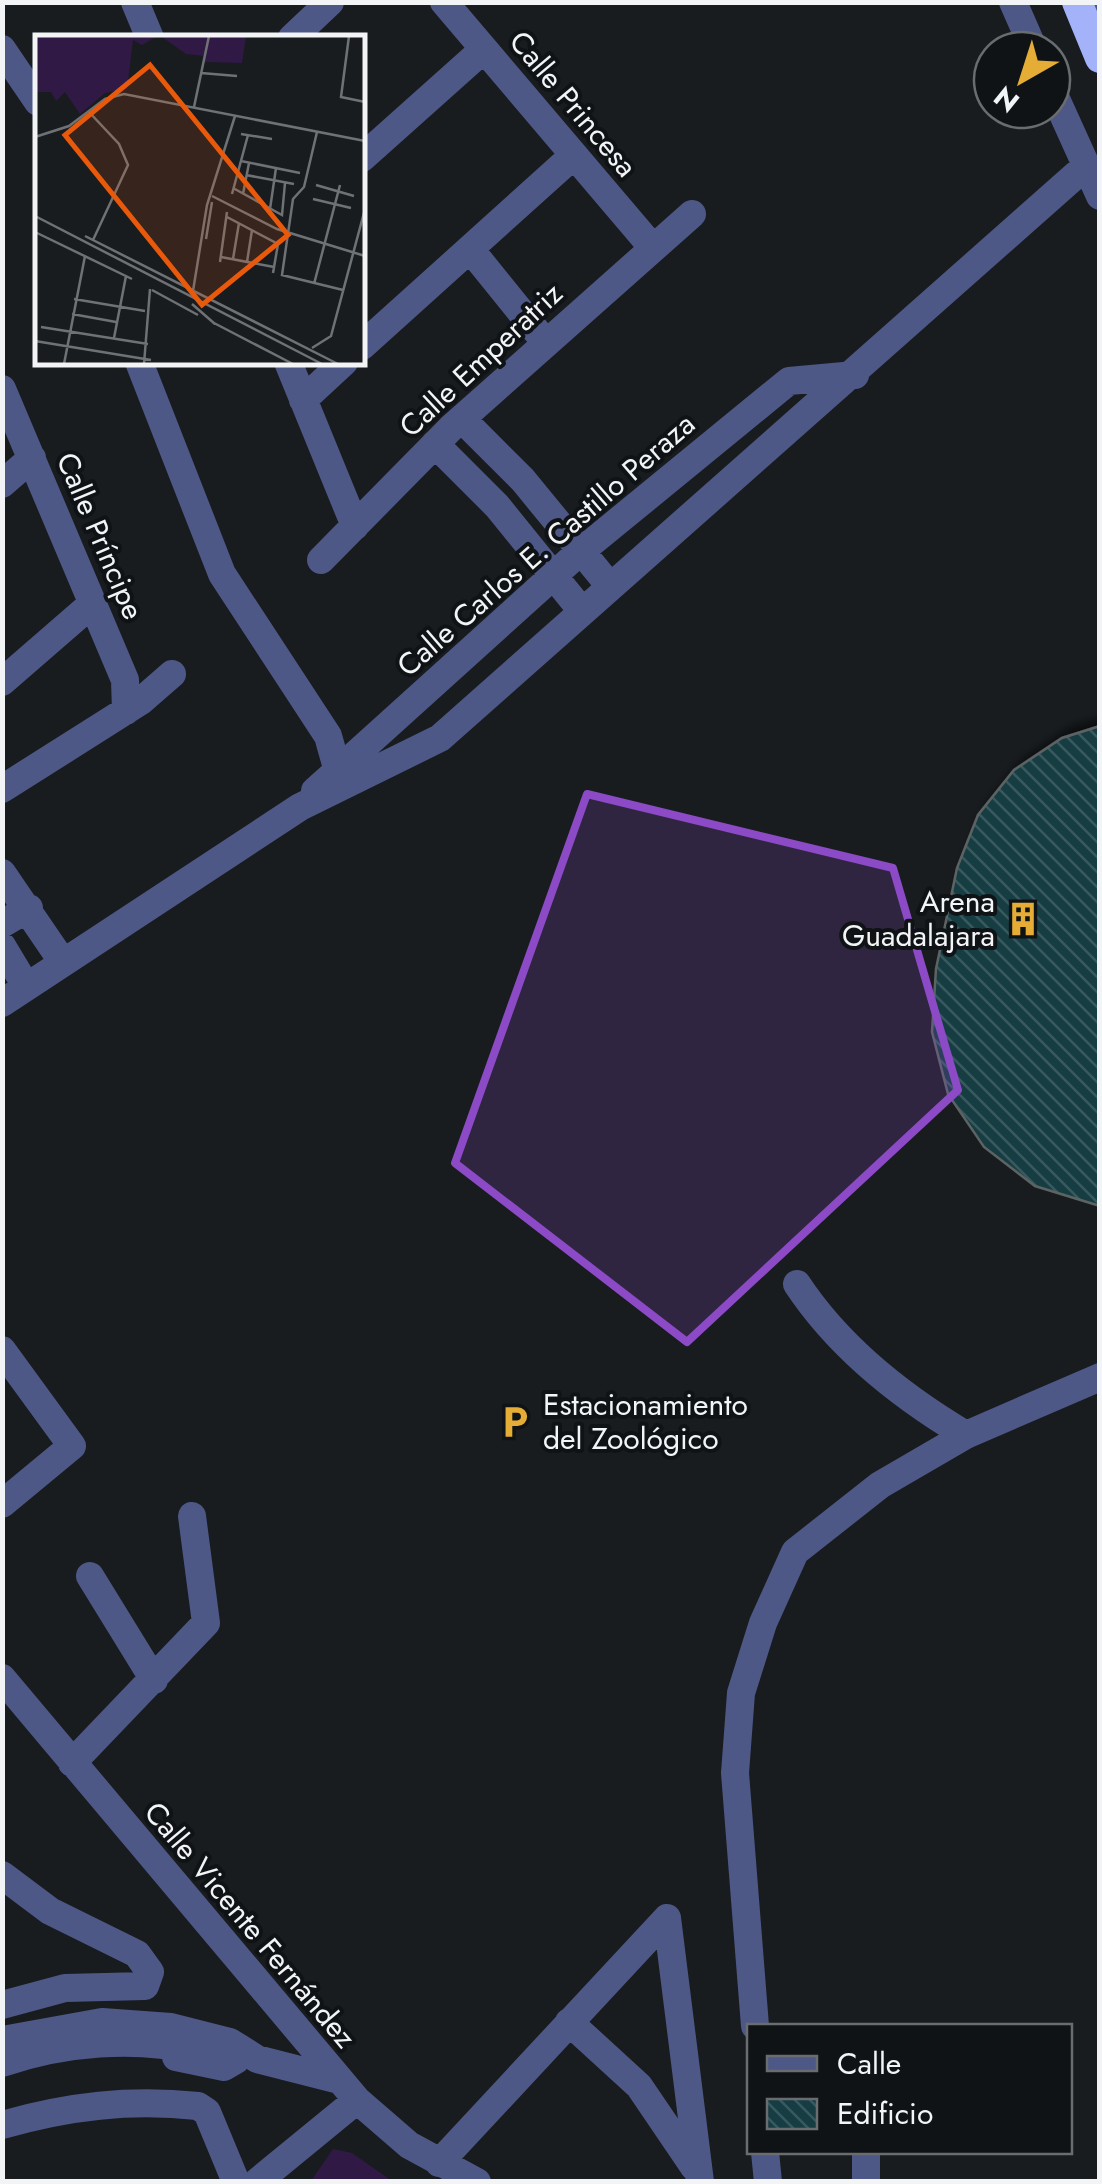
<svg xmlns="http://www.w3.org/2000/svg" width="1102" height="2184" viewBox="0 0 1102 2184" font-family="Jost,sans-serif">
	<defs>
		<pattern id="building-back-hatch" width="6" height="6" patternUnits="userSpaceOnUse" patternTransform="scale(2.5)"><rect width="6" height="6" fill="#163d43"/><path d="M-1 5l2 2M0 0l6 6M5-1l2 2" fill="none" stroke="#385a5f"/></pattern>
		<filter id="shadow"><feDropShadow dx="9" dy="-9" stdDeviation="5" flood-color="#0009"/></filter>
	</defs>
	<rect width="100%" height="100%" fill="#181c1f"/>
	<!-- park -->
	<path fill="#311946" d="M333 2149 352 2153 392 2181H311Z"/>
	<!-- building -->
	<path fill="url(#building-back-hatch)" stroke="#5d6364" stroke-width="2.5" filter="url(#shadow)" d="M1100 726V1206L1035 1186 984 1147 948 1094 932 1032 936 969 957 868 978 815 1014 770 1062 738Z"/>
	<g fill="none" stroke-linecap="round" stroke-linejoin="round">
		<!-- minor -->
		<path stroke="#4e5887" stroke-width="28" d="M135 2 150 38
			M444 2 653 248
			M1013 2 1034 50
			M1098 2 1100 6
			M292 38 330 2
			M2 49 38 102
			M1052 90 1100 196
			M362 158 484 49
			M470 249 546 343
			M362 346 574 155
			M139 362 222 574 328 736 341 782
			M288 362 355 526
			M2 389 125 680 126 711
			M303 400 344 362
			M462 419 523 480 609 585
			M435 444 497 506 582 611
			M2 484 32 458
			M321 560 451 428 692 214
			M2 682 93 603
			M2 789 141 701 172 674
			M315 791 574 557 789 381 855 375
			M2 873 62 961
			M2 924 29 908
			M2 946 26 986
			M2 1003 300 807 440 738 1086 166
			M797 1284C838 1346 902 1397 966 1435
			M2 1350 72 1446 2 1504
			M90 1576 154 1680
			M2 1678 357 2100 409 2145 477 2182
			M72 1763 206 1623 192 1516
			M2 1875 50 1911 137 1954 150 1972 145 1986 65 1988 2 2005
			M667 1918 700 2182
			M569 2022 639 2086 694 2167
			M755 2026 735 1773 741 1693 763 1623 795 1552 880 1485 966 1435 1100 1377
			M2 2040 102 2022 171 2027 230 2042 257 2059 339 2080
			M176 2057 224 2067 236 2060
			M2 2063C63 2042 135 2036 197 2051
			M2 2125C69 2106 129 2099 198 2106L207 2112 236 2182
			M765 2152 768 2182
			M866 2152V2182
			M439 2163 667 1918
			M257 2182 357 2100"/>
		<!-- highway -->
		<path stroke="#a3b2f9" stroke-width="30" d="M1077 2 1100 58"/>
	</g>
	<!-- marked area -->
	<path fill="#8d4ac7" fill-opacity="0.2" stroke="#8d4ac7" stroke-width="8" stroke-linejoin="round" d="M587 794 893 868 958 1090 687 1342 455 1163Z"/>
	<!-- icons -->
	<defs>
		<g id="building-bare" transform="scale(2.7)"><path d="M-4-6H4V6H1V3H-1V6H-4ZM-2.5-4.3h1.7v1.8h-1.7ZM.8-4.3h1.7v1.8H.8ZM-2.5-1h1.7V.8h-1.7ZM.8-1h1.7V.8H.8Z" fill="#e5ad35" stroke="#0f1316" stroke-width="2.5" paint-order="stroke"/></g>
		<g id="parking-bare" transform="scale(2.7)"><path d="M-3.5-5.5H1a3.5 3.5 0 0 1 0 7H-1V5.5H-3.5ZM-1-3.4V-.6H.8a1.4 1.4 0 0 0 0-2.8Z" fill="#e5ad35" stroke="#0f1316" stroke-width="2.5" paint-order="stroke"/></g>
	</defs>
	<g fill-rule="evenodd">
		<use href="#building-bare" x="1023" y="919"/>
		<use href="#parking-bare" x="515" y="1422"/>
	</g>
	<g text-anchor="middle" stroke-width="8" stroke-linejoin="round" paint-order="stroke">
		<!-- street labels -->
		<g font-size="30" fill="#f2f4f6" stroke="#0f1316">
			<text transform="translate(573 104) rotate(50)" y="10">Calle Princesa</text>
			<text transform="translate(481 360) rotate(-43)" y="10">Calle Emperatriz</text>
			<text transform="translate(100 536) rotate(67)" y="10">Calle Príncipe</text>
			<text transform="translate(546 545) rotate(-41)" y="10">Calle Carlos E. Castillo Peraza</text>
			<text transform="translate(250 1925) rotate(50)" y="10">Calle Vicente Fernández</text>
		</g>
		<!-- poi labels -->
		<g font-size="30" fill="#f2f4f6" stroke="#0f1316" text-anchor="end">
			<text x="995" y="912">Arena<tspan x="995" dy="34">Guadalajara</tspan></text>
			<text x="543" y="1415" text-anchor="start">Estacionamiento<tspan x="543" dy="34">del Zoológico</tspan></text>
		</g>
	</g>
	<!-- overview -->
	<g transform="translate(35 35)">
		<rect width="330" height="330" fill="#181c1f"/>
		<path d="M0 1H122L107 10 98 5 92 54 70 58 45 79 30 57 21 66 16 57H0ZM211 1 207 28 170 27V21L151 19 127 2Z" fill="#311946"/>
		<path fill="none" stroke="#6f7275" stroke-width="2.5" d="M314 1 306 62 330 67M166 38 202 41M159 72 174 1M54 77 84 109 93 130 58 205M282 97 269 152 258 164 247 240 308 255M206 99 237 104M0 102 34 91 70 64 89 59 330 106M206 126 265 138M211 140 259 149M281 150 319 161M198 153 247 180 250 148M197 159 213 100M208 159 214 128M177 161 242 194 330 221M278 164 316 173M235 174 241 133M0 181 287 329M192 182 243 209 238 238M0 197 97 244M50 201 303 329M171 204 177 167M186 222 239 232M198 224 204 188M185 227 192 177M212 227 217 195M279 249 305 150M117 255 163 280M158 256 172 170 200 81M39 264 110 276M157 269 180 289M37 279 81 287M179 288 258 329M6 292 113 309M79 303 91 241M0 306 116 325M277 313 296 301 330 174M29 329 50 221M109 329 115 254"/>
		<path fill="#e8590c" fill-opacity="0.15" stroke="#e8590c" stroke-width="5" d="M115 30 253 200 167 270 30 100Z"/>
		<rect width="330" height="330" fill="none" stroke="#f2f4f6" stroke-width="5"/>
	</g>
	<!-- border -->
	<rect width="1102" height="2184" fill="none" stroke="#f2f4f6" stroke-width="10"/>
	<!-- legend -->
	<rect x="747" y="2024" width="325" height="130" fill="#0f1316" stroke="#6a6d70" stroke-width="2.5"/>
	<rect x="767" y="2056" width="50" height="15" fill="#4e5887" stroke="#6a6d70" stroke-width="2.5"/>
	<text x="837" y="2074" font-size="30" fill="#f2f4f6">Calle</text>
	<rect x="767" y="2099" width="50" height="30" fill="url(#building-back-hatch)" stroke="#6a6d70" stroke-width="2.5"/>
	<text x="837" y="2124" font-size="30" fill="#f2f4f6">Edificio</text>
	<!-- north arrow -->
	<g transform="translate(1022 80) rotate(219)"><circle r="48" fill="#0f1316" stroke="#6a6d70" stroke-width="2.5"/>
	<path d="M0-8L18 38L0 25L-18 38Z" fill="#e5ad35"/>
	<text y="-15" font-size="28" font-weight="bold" text-anchor="middle" fill="#f2f4f6">N</text>
	</g>
</svg>
